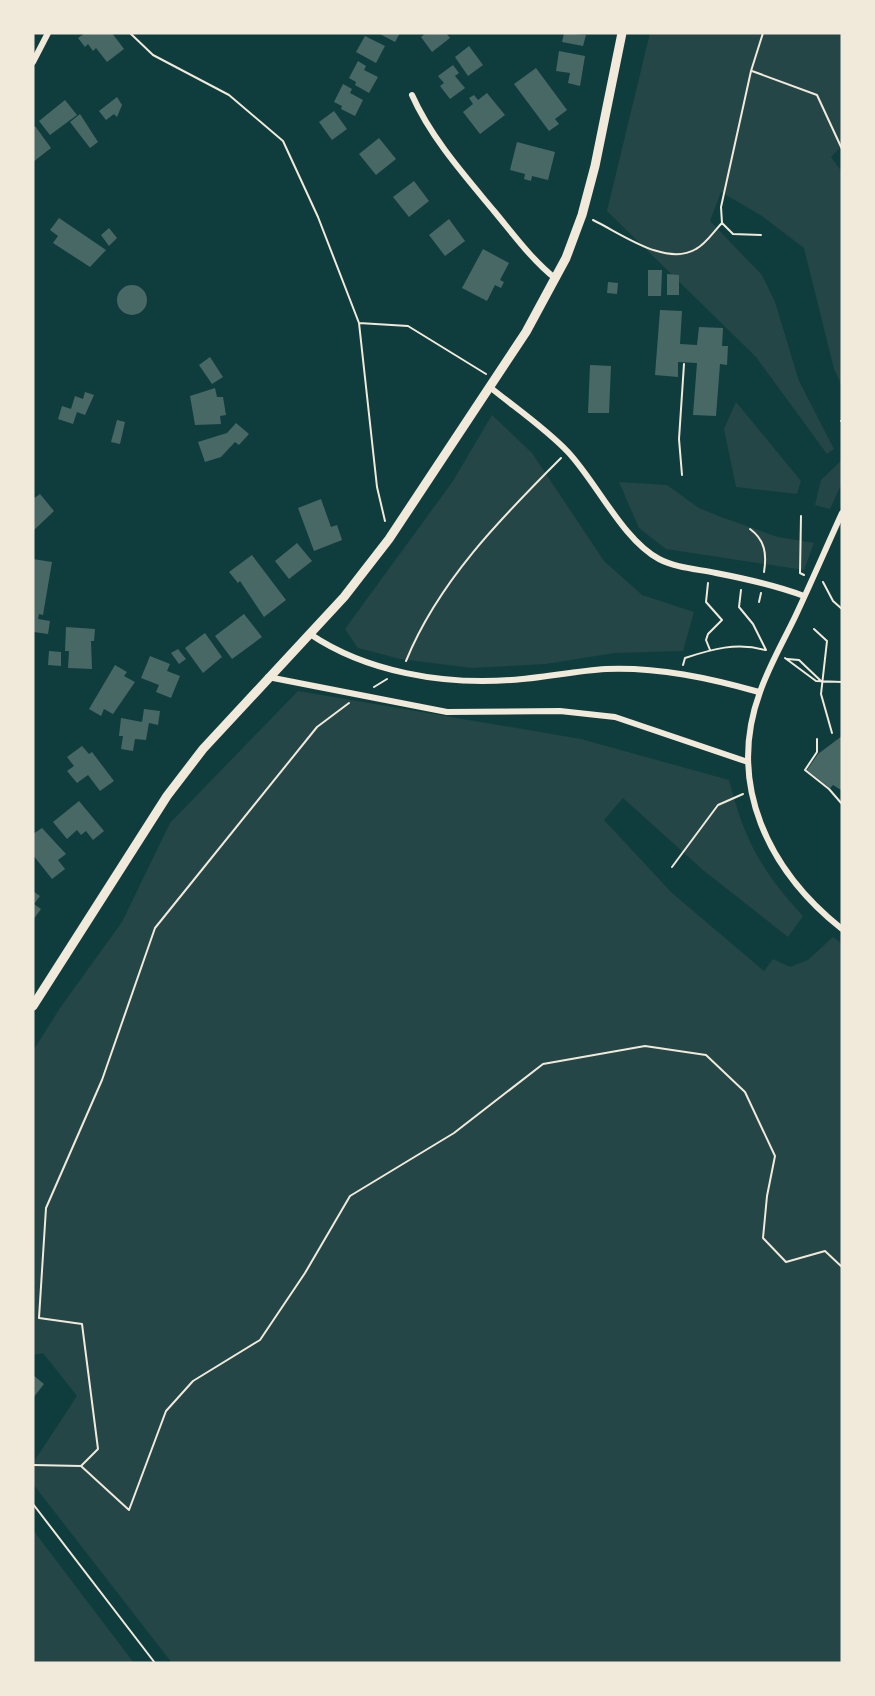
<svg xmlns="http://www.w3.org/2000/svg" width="875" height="1696" viewBox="0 0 875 1696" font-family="'Archivo Narrow',sans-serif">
	<rect width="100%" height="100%" fill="#0f3d3e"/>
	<!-- green -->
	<path fill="#244646" d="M650 33H842V146L831 157 842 172V386L834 369 804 248 762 216 721 192 710 221 762 275 775 302 799 381 834 449 827 454 756 357 607 211Z
		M736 402 801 481 797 494 736 487 724 429Z
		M492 415 532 453 604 561 642 595 694 612 683 651 615 653 545 664 472 668 400 659 358 648 345 629 453 481Z
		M842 460V483L830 509 815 505 821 480Z
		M619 482 667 485 699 508 721 517 778 537 814 543 804 570 666 549 639 528Z
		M298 691 581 739 729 780C744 839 761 871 803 916L788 937 703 870 623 798 604 820 672 893 764 971 773 959 790 967 808 960 833 937 842 944V1663H172L33 1484V1463L77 1396 43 1353 33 1355V1051L60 1008 122 922 170 823Z
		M33 1530 134 1663H33Z"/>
	<!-- building -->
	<path fill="#486865" d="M85 33H112L124 49 107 62 96 48 93 51 88 44 85 47 78 38Z
		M378 33H400L395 42Z
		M426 33H446L450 38 432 52 421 37Z
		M564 33 586 35 583 46 562 42Z
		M365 36 385 46 376 63 356 52Z
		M469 46 483 65 468 76 455 57Z
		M559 51 585 56 580 86 568 83 570 73 556 71Z
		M358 61 366 66 364 70 378 77 369 93 355 85 356 82 349 78Z
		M453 65 459 73 455 76 465 88 450 99 440 86 444 83 438 76Z
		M536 68 567 110 555 119 559 124 549 131 514 84Z
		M343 84 352 89 350 93 363 100 355 116 341 109 342 106 334 102Z
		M487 93 505 115 480 134 463 112 473 104 469 98 474 95 478 100Z
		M117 97 122 105 117 117 114 114 106 120 99 111Z
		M65 100 77 115 50 135 39 121Z
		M334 111 347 129 332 140 319 122Z
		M80 114 98 142 90 148 70 122Z
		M35 126 51 148 33 162V128Z
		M379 138 396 159 376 175 359 154Z
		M517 142 555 152 548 180 532 176 531 181 524 179 525 174 510 170Z
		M414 181 429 201 409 217 393 197Z
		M59 218 106 250 90 267 53 243 58 236 50 230Z
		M449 219 465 241 445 256 429 235Z
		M109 228 117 238 109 246 101 235Z
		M483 249 509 263 500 280 504 282 501 288 495 285 487 301 462 288Z
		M648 270H662L661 296H648Z
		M667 274 679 275V295H667Z
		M608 282 618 283 617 294 607 293Z
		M117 300a15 15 0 1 1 30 0a15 15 0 1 1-30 0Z
		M660 310 682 311 680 344 697 345 699 327 723 328 722 346H728L727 365 720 364 716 416 693 415 697 363 678 362V377L655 375Z
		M210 357 223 377 212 384 199 365Z
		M590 365 611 366 609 413H588Z
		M215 388 217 397H223L226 415 220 416 221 424 195 425 190 396Z
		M85 392 94 395 85 415 77 412 73 424 58 419 62 406 71 409 75 396 83 399Z
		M117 420 125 422 120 444 111 442Z
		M236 423 249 434 239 445 235 442 221 457 205 462 198 442 227 433Z
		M40 494 54 511 33 531V499Z
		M321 499 331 527 337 525 342 540 314 551 298 508Z
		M297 543 312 561 289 579 275 561Z
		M252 555 286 600 264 617 240 581 238 583 229 572Z
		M33 559 52 562 43 615 39 614 38 619 50 621 48 634 34 632Z
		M244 614 262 637 232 659 215 636Z
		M66 627 95 629 94 641H91L92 669 68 668 69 651H65Z
		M205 633 222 657 203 673 185 648Z
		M178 649 186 659 179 664 171 653Z
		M49 651 61 652V666L48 665Z
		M150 656 170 664 167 671 180 676 171 698 156 692 159 685 141 678Z
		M115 665 127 672 124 676 135 682 113 714 104 709 101 716 89 709Z
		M144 709 160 711 158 725 149 723 146 740 135 739 133 751 121 749 123 736H119L121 718 142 722Z
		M842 736V800L841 790 833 785 830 788 807 770 818 754Z
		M82 746 89 754 92 752 114 781 100 791 88 775 77 783 67 771 74 766 67 757Z
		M79 801 104 831 93 840 86 831 81 835 77 830 67 839 53 822Z
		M42 828 66 854 58 860 65 869 52 879 33 855V834Z
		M33 891 40 896 34 904 41 909 33 920Z
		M33 1375 44 1384 33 1398Z"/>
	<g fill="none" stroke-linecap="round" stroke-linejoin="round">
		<!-- path -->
		<path stroke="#f1e9da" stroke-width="2" d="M130 33 153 55 229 95 283 141 318 217 359 323 377 487 385 521
			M752 71 817 95 842 149
			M593 220C622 234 666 267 696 249 706 244 714 231 722 223
			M761 235 733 234 722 223 721 207 751 71 763 33
			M359 323 408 326 486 374
			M841 421H842
			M682 475 679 439 684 364
			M801 516 800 573 804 575
			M750 529C765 540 767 554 764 572
			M823 582 833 601 842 609
			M708 583 706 602 722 620 708 634 706 640 710 650
			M741 590 739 607 753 624 766 650
			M759 602 761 593
			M814 629 827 641 821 694 832 733
			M785 658 816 681 842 682
			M787 659 799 660 822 682
			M406 661C438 582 501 518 561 458
			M683 665 685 658C712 649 737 642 765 650
			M374 687 387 679
			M349 703 317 727 155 928 102 1080 46 1208 39 1318 82 1324 98 1449 81 1466 129 1510 166 1411 193 1381 260 1340 305 1273 350 1196 454 1133 543 1064 645 1046 706 1055 745 1092 775 1156 767 1196 763 1238 786 1262 825 1251 842 1267
			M817 739V752L805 770 829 789 842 804
			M672 867 718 805 743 794
			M33 1465 81 1466
			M33 1504 155 1663"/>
		<!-- minor -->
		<path stroke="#f1e9da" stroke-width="6" d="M33 62 48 33
			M412 95C431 138 465 176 494 211 514 235 532 260 556 279
			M491 388C517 409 545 428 568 452 597 483 623 540 659 559 676 568 697 569 716 573 747 579 775 585 804 596
			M842 513C826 548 811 583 795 617 783 642 769 666 760 692 726 785 769 871 842 929
			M310 634C366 672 443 685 511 680 543 678 574 671 606 669 659 667 709 678 759 692
			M268 677 447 712 560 711 615 717 748 762"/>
		<!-- secondary -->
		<path stroke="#f1e9da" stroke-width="9" d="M33 1006 167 796 203 749 344 597 389 539 526 332 566 258 582 215 595 166 622 33"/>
	</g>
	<!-- border -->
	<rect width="875" height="1696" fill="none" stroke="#f1e9da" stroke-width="69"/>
</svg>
